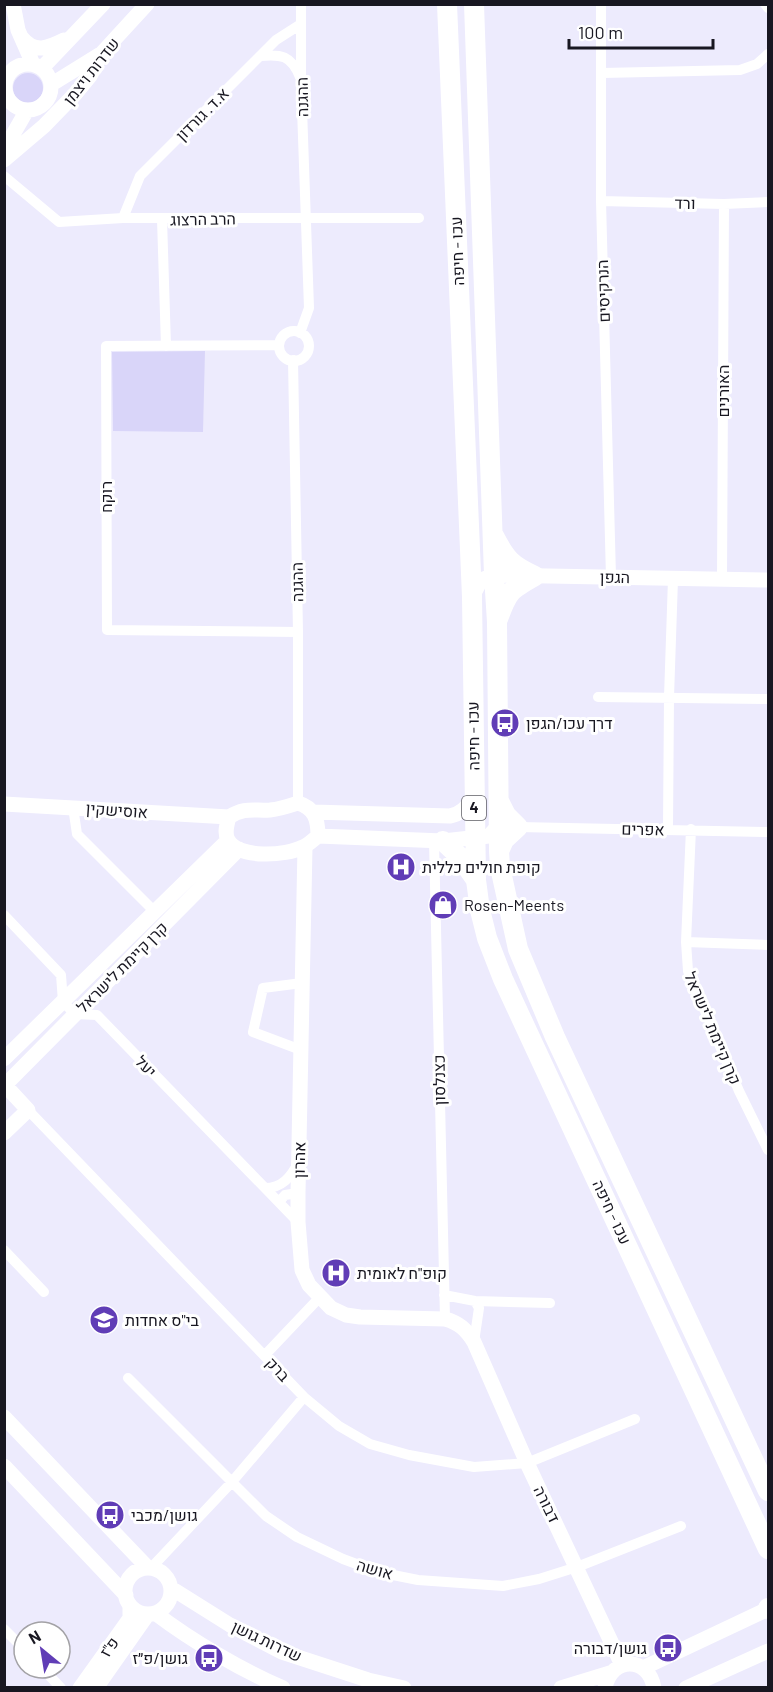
<svg xmlns="http://www.w3.org/2000/svg" width="773" height="1692" viewBox="0 0 773 1692" font-family="Barlow,Heebo,sans-serif">
	<rect width="100%" height="100%" fill="#edebfd"/>
	<!-- green -->
	<path fill="#d9d5f9" d="M13 88a15 15 0 1 1 30 0a15 15 0 1 1-30 0Z
		M205 351 203 432 113 431 112 352Z"/>
	<g fill="none" stroke-linecap="round" stroke-linejoin="round">
		<!-- street -->
		<path stroke="#fff" stroke-width="10" d="M601 4V201L611 577
			M765 4 768 8
			M260 56C281 54 291 55 300 77
			M602 73 740 70 757 64 768 54
			M4 176 59 222 123 218H419
			M601 201 724 204 768 202
			M123 218 140 176 276 40 301 24
			M162 219 166 346
			M279 346a15 15 0 1 1 30 0a15 15 0 1 1-30 0Z
			M300 333 309 308 301 80V4
			M279 345 106 346 107 630 298 632
			M293 360 298 632V803
			M722 579 724 204
			M598 697 768 699
			M73 807 77 834 155 912
			M518 827 768 832
			M668 829 669 697 673 579
			M691 829 686 942 688 971 739 1091 768 1150
			M434 841 445 1319
			M4 915 61 975 63 1002 75 1014 97 1015 298 1222
			M686 942 768 945
			M301 1050 253 1032 263 988 302 983
			M28 1110 304 1397 339 1426 370 1444 409 1455 474 1467 527 1463 635 1419
			M265 1188C282 1188 291 1177 298 1163
			M279 1202 285 1195 298 1193
			M4 1250 44 1292
			M444 1295 475 1301 550 1303
			M474 1342 479 1308 475 1301
			M265 1355 320 1297
			M128 1378 266 1516 297 1537 343 1559 378 1572 418 1580 503 1586 539 1579 577 1567 681 1526
			M151 1568 231 1483 304 1397
			M4 1629 24 1649
			M42 1668 61 1688"/>
		<!-- secondary -->
		<path stroke="#fff" stroke-width="15" d="M13 4 18 30 33 64
			M22 38C35 54 48 48 64 40
			M5 87a23 23 0 1 1 46 0a23 23 0 1 1-46 0Z
			M42 68 103 4
			M52 84 102 53
			M4 150 27 110
			M4 160 44 126 76 93 90 76 102 53 147 4
			M472 597 481 580 494 575 768 580
			M298 803C315 808 318 820 318 836 313 840 308 845 303 847 286 856 238 859 228 840 224 833 227 824 229 817 245 807 253 811 270 810 280 809 289 806 298 803Z
			M4 804 229 817
			M313 812 450 816C462 814 467 806 474 797
			M318 836 443 841 489 836 499 825
			M305 847 298 1193V1222L302 1270 309 1285 331 1308 346 1315 360 1317 445 1319C459 1323 466 1329 474 1342L527 1463 622 1665
			M4 1059 228 840
			M4 1084 28 1110 4 1133
			M5 1085 239 849
			M4 1417 148 1568
			M4 1466 126 1595
			M125 1591a23 23 0 1 1 46 0a23 23 0 1 1-46 0Z
			M171 1588 230 1625 282 1652 368 1680 404 1688
			M155 1613C192 1641 241 1670 283 1688
			M643 1668 768 1609
			M80 1688 130 1618V1605
			M96 1688 148 1614
			M561 1688 610 1673
			M605 1688C611 1656 649 1656 654 1688
			M686 1688 768 1651"/>
		<!-- highway -->
		<path stroke="#fff" stroke-width="20" d="M447 4 472 597 476 880 480 910 487 938 503 979 768 1549
			M474 4 494 575 497 622 499 851 500 867 518 949 555 1037 768 1491
			M494 536C506 559 511 565 535 576
			M498 619C508 591 510 590 535 576
			M443 841 460 857 476 880
			M499 851 504 840 518 827 506 815 499 801
			M768 1609V1608"/>
	</g>
	<!-- icons -->
	<defs>
		<g id="bus-disc" transform="scale(1.5)"><circle r="9.5" fill="#603db6" stroke="#fff"/><path d="M-5-6H5V4H4V6H2V4H-2V6H-4V4H-5ZM-3.5-4V0h7V-4ZM-3.5 1.2v1.5H-2V1.2ZM2 1.2v1.5H3.5V1.2Z" fill="#fff"/></g>
		<g id="hospital-disc" transform="scale(1.5)"><circle r="9.5" fill="#603db6" stroke="#fff"/><path d="M-5-5h3v3.5h4V-5h3V5h-3V1.5h-4V5h-3Z" fill="#fff"/></g>
		<g id="shop-disc" transform="scale(1.5)"><circle r="9.5" fill="#603db6" stroke="#fff"/><path d="M-5-2.5h2.3a2.7 3.5 0 0 1 5.4 0H5L5.5 6h-11ZM-1.5-2.5h3a1.5 2.3 0 0 0-3 0Z" fill="#fff"/></g>
		<g id="school-disc" transform="scale(1.5)"><circle r="9.5" fill="#603db6" stroke="#fff"/><path d="M0-5L7-2L0 1L-7-2ZM-4 1L0 2.5L4 1V4Q0 6-4 4Z" fill="#fff"/></g>
	</defs>
	<g fill-rule="evenodd">
		<use href="#bus-disc" x="505" y="723"/>
		<use href="#hospital-disc" x="401" y="867"/>
		<use href="#shop-disc" x="443" y="905"/>
		<use href="#hospital-disc" x="336" y="1273"/>
		<use href="#school-disc" x="104" y="1320"/>
		<use href="#bus-disc" x="110" y="1515"/>
		<use href="#bus-disc" x="668" y="1648"/>
		<use href="#bus-disc" x="209" y="1658"/>
	</g>
	<g text-anchor="middle" stroke-width="6" stroke-linejoin="round" paint-order="stroke">
		<!-- shield labels -->
		<rect fill="#fff" stroke="#5d5d64" stroke-width="1.5" x="462" y="796" width="24" height="24" rx="4.5"/>
		<g font-size="15" font-weight="bold" fill="#181721">
			<text x="474" y="813">4</text>
		</g>
		<!-- street labels -->
		<g font-size="16" fill="#181721" stroke="#fff">
			<text transform="translate(91 71) rotate(-52)" y="6">שדרות ויצמן</text>
			<text transform="translate(302 97) rotate(-91)" y="6">ההגנה</text>
			<text transform="translate(202 114) rotate(-45)" y="6">א.ד. גורדון</text>
			<text transform="translate(685 203) rotate(1)" y="6">ורד</text>
			<text transform="translate(203 219) rotate(-1)" y="6">הרב הרצוג</text>
			<text transform="translate(457 251) rotate(-92)" y="6">עכו - חיפה</text>
			<text transform="translate(603 291) rotate(-92)" y="6">הנרקיסים</text>
			<text transform="translate(723 391) rotate(-90)" y="6">האורנים</text>
			<text transform="translate(106 497) rotate(-90)" y="6">רוקח</text>
			<text transform="translate(615 577) rotate(1)" y="6">הגפן</text>
			<text transform="translate(297 582) rotate(-91)" y="6">ההגנה</text>
			<text transform="translate(473 736) rotate(-91)" y="6">עכו - חיפה</text>
			<text transform="translate(117 810) rotate(4)" y="6">אוסישקין</text>
			<text transform="translate(643 829) rotate(1)" y="6">אפרים</text>
			<text transform="translate(122 967) rotate(-45)" y="6">קרן קיימת לישראל</text>
			<text transform="translate(713 1028) rotate(67)" y="6">קרן קיימת לישראל</text>
			<text transform="translate(146 1066) rotate(46)" y="6">יעל</text>
			<text transform="translate(439 1080) rotate(-91)" y="6">כצנלסון</text>
			<text transform="translate(299 1160) rotate(-89)" y="6">אהרון</text>
			<text transform="translate(612 1212) rotate(65)" y="6">עכו - חיפה</text>
			<text transform="translate(278 1369) rotate(47)" y="6">ברק</text>
			<text transform="translate(547 1504) rotate(64)" y="6">דבורה</text>
			<text transform="translate(375 1569) rotate(16)" y="6">אושה</text>
			<text transform="translate(267 1641) rotate(25)" y="6">שדרות גושן</text>
			<text transform="translate(109 1647) rotate(-54)" y="6">פ"ז</text>
		</g>
		<!-- poi labels -->
		<g font-size="16" fill="#181721" stroke="#fff" text-anchor="start">
			<text x="526" y="729">דרך עכו/הגפן</text>
			<text x="422" y="873">קופת חולים כללית</text>
			<text x="464" y="911">Rosen-Meents</text>
			<text x="357" y="1279">קופ"ח לאומית</text>
			<text x="125" y="1326">בי"ס אחדות</text>
			<text x="131" y="1521">גושן/מכבי</text>
			<text x="647" y="1654" text-anchor="end">גושן/דבורה</text>
			<text x="188" y="1664" text-anchor="end">גושן/פ״ז</text>
		</g>
	</g>
	<!-- border -->
	<rect width="773" height="1692" fill="none" stroke="#181721" stroke-width="12"/>
	<!-- north arrow -->
	<g transform="translate(42 1650) rotate(330)"><circle r="28" fill="#ffffff" stroke="#a3a2a6" stroke-width="1.5"/>
	<path d="M0-4.5L10 22L0 15L-10 22Z" fill="#603db6"/>
	<text y="-9" font-size="16" font-weight="bold" text-anchor="middle" fill="#181721">N</text>
	</g>
	<!-- scale -->
	<path d="M569 39v9h144v-9" fill="none" stroke="#181721" stroke-width="3"/>
	<text x="578" y="39" font-size="18" fill="#181721" stroke="#ffffff" stroke-width="4.5" paint-order="stroke">100 m</text>
</svg>
